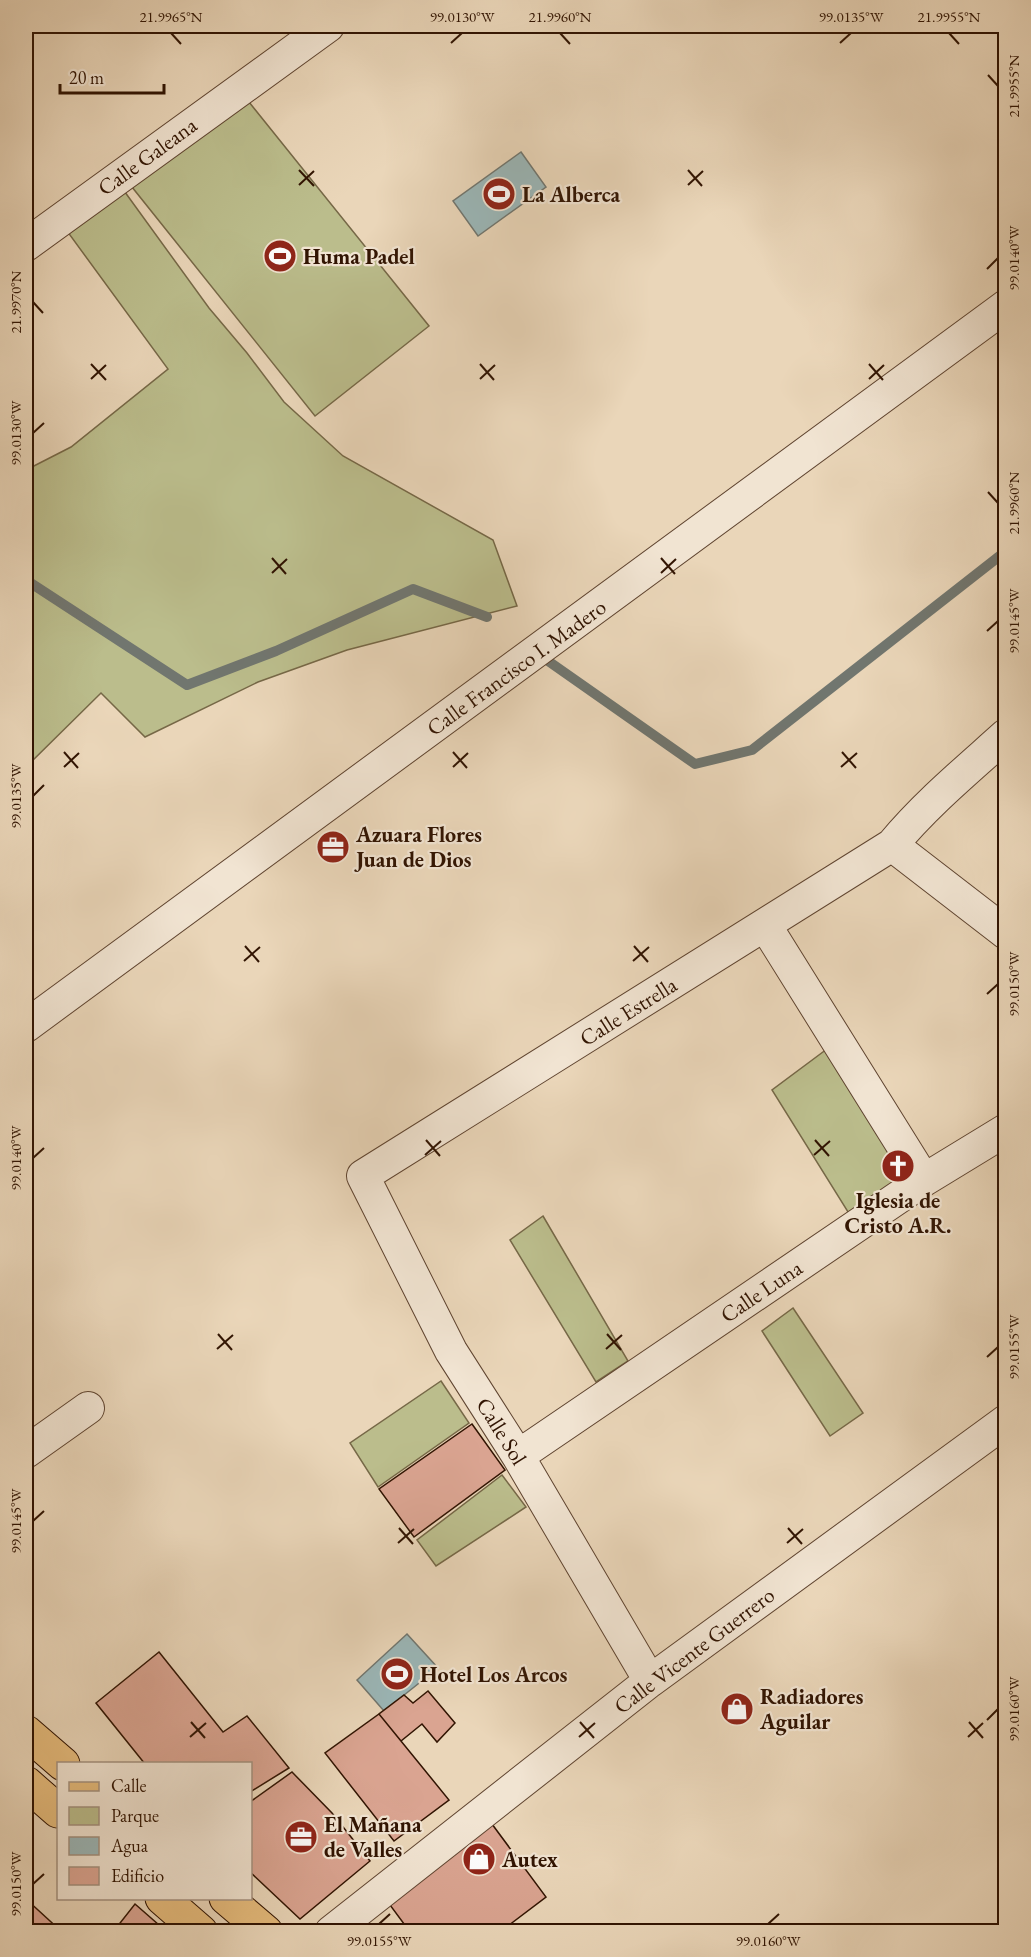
<svg xmlns="http://www.w3.org/2000/svg" width="1031" height="1957" viewBox="0 0 1031 1957" font-family="'EB Garamond',serif">
	<rect width="100%" height="100%" fill="#ead6b9"/>
	<filter id="stains"><feTurbulence type="fractalNoise" baseFrequency=".00333" numOctaves="4"/><feColorMatrix values="0 0 0 0 .2 0 0 0 0 .09 0 0 0 0 .02 0 0 0 .5 -.17"/></filter>
	<radialGradient id="worn" r=".72"><stop offset=".6" stop-color="#630" stop-opacity="0"/><stop offset="1" stop-color="#630" stop-opacity=".3"/></radialGradient>
	<!-- green -->
	<path fill="#bbbd8c" stroke="#766847" stroke-width="1.5" d="M245 97 429 326 315 416 132 187Z
		M122 188 209 308 247 353 284 402 343 456 493 540 517 606 347 650 258 682 145 737 101 693 26 767V470L71 447 168 369 67 231Z
		M831 1046 915 1177 853 1220 772 1090Z
		M543 1216 628 1361 596 1382 510 1240Z
		M793 1308 863 1413 830 1436 762 1331Z
		M441 1381 469 1423 378 1487 350 1443Z
		M502 1475 526 1507 436 1566 417 1540Z"/>
	<!-- water -->
	<path fill="#9bb7b8" stroke="#71766f" stroke-width="1.5" d="M521 152 546 187 478 236 453 201Z
		M407 1634 438 1668 384 1711 357 1680Z"/>
	<g fill="none" stroke-linecap="round" stroke-linejoin="round">
		<!-- stream -->
		<path stroke="#71766f" stroke-width="10" d="M26 580 187 685 276 651 413 589 487 617
			M541 656 695 764 752 750 1006 551
			M1002 1932 1006 1929"/>
	</g>
	<!-- building -->
	<path fill="#daa491" stroke="#311402" stroke-width="1.5" d="M472 1424 505 1470 414 1537 379 1489Z
		M159 1652 223 1732 247 1716 289 1768 250 1792V1764H145L96 1703Z
		M428 1691 455 1723 437 1742 422 1724 401 1741 379 1714 404 1695 413 1703Z
		M379 1714 449 1800 394 1841 325 1753Z
		M292 1772 332 1813 370 1861 300 1919 250 1872V1802Z
		M489 1820 546 1897 500 1932H410L387 1901Z
		M26 1899 62 1932H26Z
		M135 1904 167 1932H113Z"/>
	<g fill="none" stroke-linecap="round" stroke-linejoin="round">
		<!-- street casing -->
		<g stroke="#5f4430" stroke-width="34">
			<path id="street" d="M26 245 328 26
				M892 845 1006 933
				M765 925 924 1180
				M26 1026 1006 306
				M26 1452 88 1408
				M518 1456 924 1180 1006 1130
				M650 1681 518 1456 451 1351 363 1176 892 845C926 804 966 771 1006 735
				M331 1932 650 1681 1006 1421"/>
		</g>
		<!-- primary casing -->
		<g stroke="#311402" stroke-width="35">
			<path id="primary" d="M26 1732 63 1764
				M26 1783 58 1811
				M162 1898 201 1932
				M226 1898 266 1932"/>
		</g>
		<!-- street -->
		<use href="#street" stroke="#f1e4d2" stroke-width="32"/>
		<!-- primary -->
		<use href="#primary" stroke="#e5bb7c" stroke-width="33"/>
	</g>
	<!-- ticks -->
	<path fill="none" stroke="#311402" stroke-width="2" d="M171 33 181 44M560 33 570 44M949 33 959 44M451 43 462 33M840 43 851 33M988 75 998 86M299 170 314 186M688 170 702 186M299 185 314 171M688 185 703 171M987 269 998 258M33 302 43 313M91 364 106 380M480 364 494 380M869 364 883 380M91 379 106 365M480 379 495 365M869 379 884 365M33 433 44 423M988 492 998 503M272 558 286 574M661 558 675 574M272 573 287 559M661 573 676 559M987 631 998 621M64 752 78 768M453 752 467 768M842 752 856 768M64 767 79 753M453 767 468 753M841 767 857 753M33 796 44 785M245 946 259 962M634 946 648 962M244 961 260 947M633 961 649 947M987 994 998 984M426 1140 440 1156M815 1140 829 1156M425 1155 441 1141M814 1155 830 1141M33 1158 44 1148M218 1334 232 1350M607 1334 621 1350M217 1349 233 1335M606 1349 622 1335M987 1357 998 1347M33 1521 44 1511M399 1528 413 1544M788 1528 802 1544M398 1543 414 1529M787 1543 803 1529M987 1720 998 1709M191 1722 205 1738M580 1722 594 1738M969 1722 983 1738M190 1737 206 1723M579 1737 595 1723M968 1737 983 1723M33 1884 44 1874M379 1924 390 1914M768 1924 779 1914"/>
	<!-- icons -->
	<defs>
		<g id="stadium-disc" transform="scale(1.725)"><circle r="9.5" fill="#8f2418" stroke="#f1e4d2"/><path d="M0-5a6.5 5 0 1 0 0 10a6.5 5 0 1 0 0-10ZM-3.5-1.8h7v3.6h-7Z" fill="#fff"/></g>
		<g id="office-disc" transform="scale(1.725)"><circle r="9.5" fill="#8f2418" stroke="#f1e4d2"/><path d="M-6-3h4V-5.5h4V-3h4V5H-6ZM-1-4.5V-3h2v-1.5ZM-6 0V1H6V0Z" fill="#fff"/></g>
		<g id="church-disc" transform="scale(1.725)"><circle r="9.5" fill="#8f2418" stroke="#f1e4d2"/><path d="M-1.2-6h2.4v3.5h3.3v2.4h-3.3V6h-2.4V-.1h-3.3v-2.4h3.3Z" fill="#fff"/></g>
		<g id="shop-disc" transform="scale(1.725)"><circle r="9.5" fill="#8f2418" stroke="#f1e4d2"/><path d="M-5-2.5h2.3a2.7 3.5 0 0 1 5.4 0H5L5.5 6h-11ZM-1.5-2.5h3a1.5 2.3 0 0 0-3 0Z" fill="#fff"/></g>
	</defs>
	<g fill-rule="evenodd">
		<use href="#stadium-disc" x="499" y="194"/>
		<use href="#stadium-disc" x="280" y="256"/>
		<use href="#office-disc" x="333" y="847"/>
		<use href="#church-disc" x="898" y="1166"/>
		<use href="#stadium-disc" x="397" y="1674"/>
		<use href="#shop-disc" x="737" y="1709"/>
		<use href="#office-disc" x="301" y="1837"/>
		<use href="#shop-disc" x="479" y="1859"/>
	</g>
	<g text-anchor="middle" stroke-width="4.5" stroke-linejoin="round" paint-order="stroke">
		<!-- street labels -->
		<g font-size="22" fill="#311402" stroke="#f1e4d2">
			<text transform="translate(147 156) rotate(-36)" y="8">Calle Galeana</text>
			<text transform="translate(516 667) rotate(-36)" y="8">Calle Francisco I. Madero</text>
			<text transform="translate(628 1011) rotate(-32)" y="8">Calle Estrella</text>
			<text transform="translate(761 1291) rotate(-34)" y="8">Calle Luna</text>
			<text transform="translate(502 1431) rotate(58)" y="8">Calle Sol</text>
			<text transform="translate(694 1650) rotate(-37)" y="8">Calle Vicente Guerrero</text>
		</g>
		<!-- poi labels -->
		<g font-size="22" font-weight="bold" fill="#311402" stroke="#f1e4d2" text-anchor="start">
			<text x="522" y="202">La Alberca</text>
			<text x="303" y="264">Huma Padel</text>
			<text x="356" y="842">Azuara Flores<tspan x="356" dy="25">Juan de Dios</tspan></text>
			<text x="898" y="1208" text-anchor="middle">Iglesia de<tspan x="898" dy="25">Cristo A.R.</tspan></text>
			<text x="420" y="1682">Hotel Los Arcos</text>
			<text x="760" y="1704">Radiadores<tspan x="760" dy="25">Aguilar</tspan></text>
			<text x="324" y="1832">El Mañana<tspan x="324" dy="25">de Valles</tspan></text>
			<text x="502" y="1867">Autex</text>
		</g>
	</g>
	<!-- margin -->
	<rect width="1031" height="1957" fill="none" stroke="#ead6b9" stroke-width="66"/>
	<!-- legend -->
	<rect x="57" y="1762" width="195" height="138" fill="#f1e4d2" stroke="#a4917f" stroke-width="1.5"/>
	<rect x="69" y="1782" width="30" height="9" fill="#e5bb7c" stroke="#a4917f" stroke-width="1.5"/>
	<text x="111" y="1792" font-size="18" fill="#311402">Calle</text>
	<rect x="69" y="1807" width="30" height="18" fill="#bbbd8c" stroke="#a4917f" stroke-width="1.5"/>
	<text x="111" y="1822" font-size="18" fill="#311402">Parque</text>
	<rect x="69" y="1837" width="30" height="18" fill="#9bb7b8" stroke="#a4917f" stroke-width="1.5"/>
	<text x="111" y="1852" font-size="18" fill="#311402">Agua</text>
	<rect x="69" y="1867" width="30" height="18" fill="#daa491" stroke="#a4917f" stroke-width="1.5"/>
	<text x="111" y="1882" font-size="18" fill="#311402">Edificio</text>
	<!-- scale -->
	<path d="M60 84v9h104v-9" fill="none" stroke="#311402" stroke-width="3"/>
	<text x="69" y="84" font-size="18" fill="#311402" stroke="#f1e4d2" stroke-width="4.5" paint-order="stroke">20 m</text>
	<rect x="33" y="33" width="965" height="1891" fill="none" stroke="#311402" stroke-width="2"/>
	<g font-size="15" text-anchor="middle" fill="#311402">
		<text x="171" y="22">21.9965°N</text>
		<text x="462" y="22">99.0130°W</text>
		<text x="560" y="22">21.9960°N</text>
		<text x="851" y="22">99.0135°W</text>
		<text x="949" y="22">21.9955°N</text>
		<text transform="translate(1014 86) rotate(-90)" y="5">21.9955°N</text>
		<text transform="translate(1014 258) rotate(-90)" y="5">99.0140°W</text>
		<text transform="translate(16 302) rotate(-90)" y="5">21.9970°N</text>
		<text transform="translate(16 433) rotate(-90)" y="5">99.0130°W</text>
		<text transform="translate(1014 503) rotate(-90)" y="5">21.9960°N</text>
		<text transform="translate(1014 621) rotate(-90)" y="5">99.0145°W</text>
		<text transform="translate(16 796) rotate(-90)" y="5">99.0135°W</text>
		<text transform="translate(1014 984) rotate(-90)" y="5">99.0150°W</text>
		<text transform="translate(16 1158) rotate(-90)" y="5">99.0140°W</text>
		<text transform="translate(1014 1347) rotate(-90)" y="5">99.0155°W</text>
		<text transform="translate(16 1521) rotate(-90)" y="5">99.0145°W</text>
		<text transform="translate(1014 1709) rotate(-90)" y="5">99.0160°W</text>
		<text transform="translate(16 1884) rotate(-90)" y="5">99.0150°W</text>
		<text x="379" y="1946">99.0155°W</text>
		<text x="768" y="1946">99.0160°W</text>
	</g>
	<rect width="100%" height="100%" filter="url(#stains)"/>
	<rect width="100%" height="100%" fill="url(#worn)"/>
</svg>
